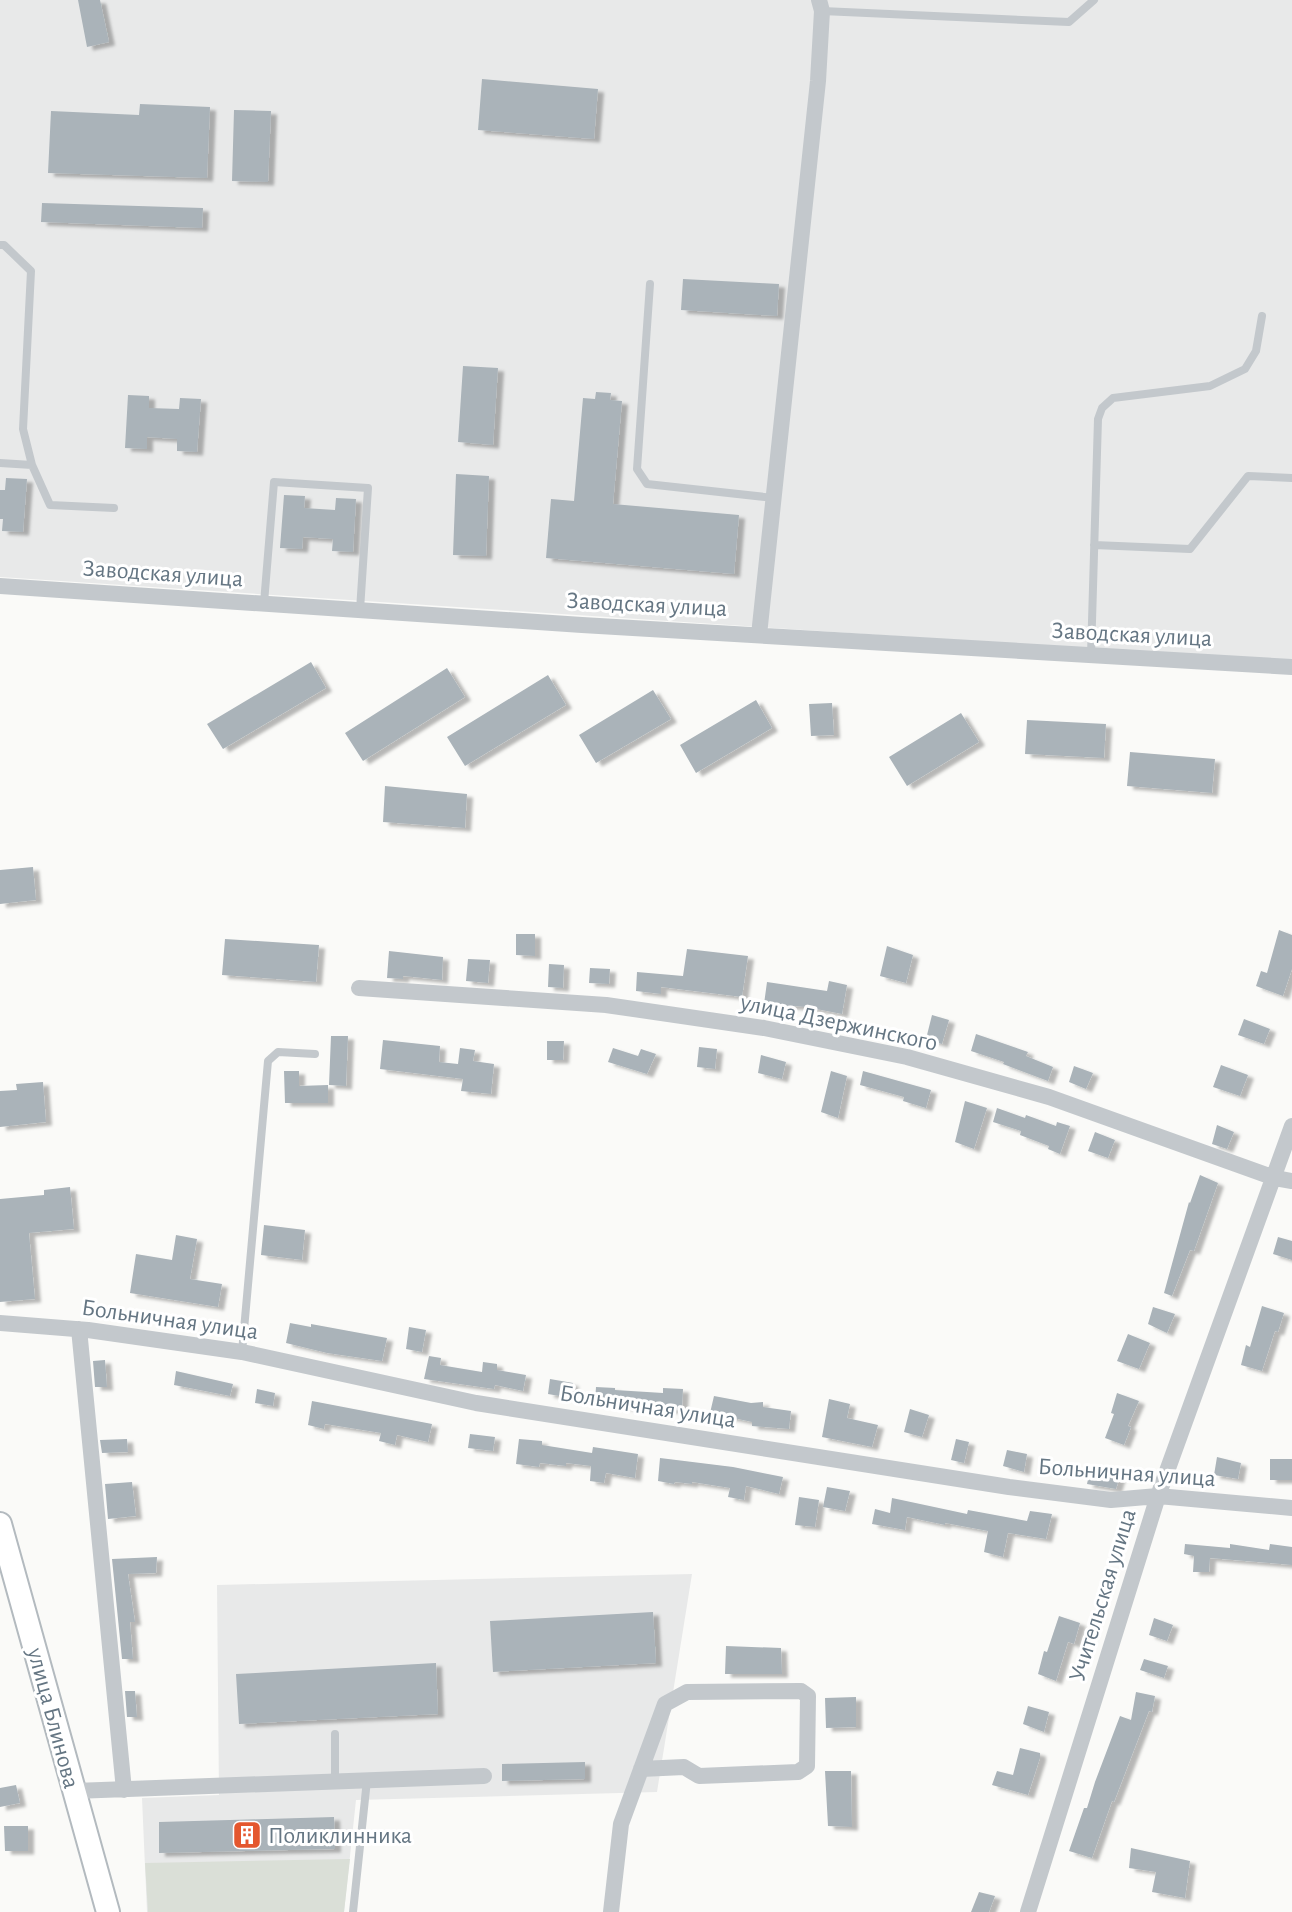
<svg xmlns="http://www.w3.org/2000/svg" width="1292" height="1912" viewBox="0 0 1292 1912" font-family="'Alegreya Sans',sans-serif">
	<defs>
		<filter id="shadow"><feDropShadow dx="6" dy="3.5" stdDeviation="1.5" flood-color="#0004"/></filter>
	</defs>
	<rect width="100%" height="100%" fill="#fafaf8"/>
	<!-- built -->
	<path fill="#e8e9e9" d="M0 0H1292V662L0 577Z
		M692 1574 657 1792 356 1800 344 1912H147L142 1798 219 1795 217 1585Z"/>
	<!-- green -->
	<path fill="#dadfd7" d="M350 1859 344 1912H148L145 1863Z"/>
	<!-- building -->
	<path fill="#aab3b9" filter="url(#shadow)" d="M78 0H100L109 42 87 47Z
		M482 79 598 89 594 139 478 130Z
		M140 104 210 107 207 178 48 173 51 111 139 115Z
		M234 110 271 111 268 182 232 181Z
		M42 203 203 208 202 228 41 222Z
		M683 279 779 284 777 316 681 310Z
		M463 366 498 368 493 445 458 442Z
		M596 392 611 393 610 400 622 401 613 504 739 515 734 574 546 558 551 499 574 501 583 398 595 399Z
		M128 395 149 396V408L179 409 180 398 201 399 197 452 177 451V439L147 437V449L125 448Z
		M456 474 489 476 486 556 453 555Z
		M6 478 27 479 23 532 2 531 3 519H0V490H5Z
		M284 495 305 496 304 508 335 510 336 498 356 499 353 552 332 551 333 539 303 537 302 549 280 548Z
		M311 662 326 688 223 749 207 724Z
		M447 668 465 697 363 761 345 733Z
		M548 675 566 705 465 766 447 737Z
		M653 690 671 719 596 763 579 735Z
		M756 700 772 728 696 773 680 745Z
		M832 703 834 735 811 736 809 704Z
		M961 713 979 742 907 786 889 757Z
		M1027 720 1106 724 1104 758 1025 754Z
		M1130 752 1215 759 1212 793 1127 786Z
		M385 786 467 794 465 828 383 822Z
		M33 867 36 900 0 904V870Z
		M1279 930 1292 935V969L1283 996 1256 986 1261 971 1267 973Z
		M516 934H535V956L516 955Z
		M225 939 319 945 316 982 222 975Z
		M887 946 913 955 906 983 880 976Z
		M687 949 748 956 742 997 661 987V994L636 991 637 972 683 976Z
		M389 951 443 957 442 980 403 976V979L387 978Z
		M468 959 490 960 488 983 466 981Z
		M549 964 564 965 563 988 548 987Z
		M590 968 610 969 609 984 589 983Z
		M829 981 847 985 842 1014 806 1007 764 1004 767 982 827 991Z
		M932 1015 949 1020 942 1044 926 1039Z
		M1244 1019 1270 1029 1264 1044 1238 1035Z
		M976 1034 1028 1052 1026 1056 1053 1067 1048 1081 1003 1064 1004 1062 971 1051Z
		M331 1036H348L346 1086 329 1085Z
		M383 1040 440 1046 439 1062 458 1064 460 1048 475 1050 473 1061 494 1064 491 1094 461 1091 463 1079 380 1069Z
		M547 1041H564L563 1060H547Z
		M699 1047 717 1049 715 1069 697 1067Z
		M613 1048 638 1056 641 1049 656 1054 647 1074 608 1062Z
		M761 1055 786 1062 782 1079 758 1073Z
		M1221 1065 1248 1075 1240 1096 1213 1087Z
		M1074 1066 1093 1073 1086 1089 1069 1082Z
		M284 1071H299V1086L328 1085V1103H285Z
		M831 1071 847 1076 838 1118 821 1112Z
		M863 1071 931 1090 926 1108 903 1101 904 1097 860 1085Z
		M43 1082 46 1122 0 1127V1091L17 1090 16 1084Z
		M965 1101 987 1108 974 1149 955 1142Z
		M997 1108 1025 1118 1026 1115 1056 1126 1057 1122 1070 1126 1060 1154 1048 1149 1049 1146 1020 1135 1021 1131 993 1122Z
		M1217 1125 1234 1132 1227 1149 1212 1144Z
		M1095 1132 1115 1140 1108 1158 1088 1151Z
		M1200 1175 1218 1183 1194 1251 1190 1250 1172 1296 1164 1293 1189 1202 1190 1203Z
		M70 1187 74 1229 29 1233 35 1299 0 1302V1199L44 1195V1190Z
		M264 1225 305 1230 302 1260 261 1255Z
		M176 1235 197 1239 190 1279 222 1284 218 1307 130 1293 136 1254 172 1260Z
		M1278 1237 1292 1241V1260L1273 1254Z
		M1262 1306 1284 1313 1278 1332 1275 1331 1262 1371 1241 1365 1246 1345 1250 1347Z
		M1153 1307 1175 1314 1167 1333 1148 1324Z
		M290 1323 311 1327V1324L387 1338 382 1361 327 1353 286 1343Z
		M409 1327 426 1330 422 1352 406 1349Z
		M1128 1334 1150 1343 1139 1369 1117 1361Z
		M429 1356 441 1358 440 1365 482 1372 483 1362 497 1364V1370L526 1375 523 1391 495 1385 494 1389 424 1379Z
		M105 1360 107 1387H95L93 1361Z
		M176 1371 233 1384 230 1396 174 1385Z
		M550 1379 573 1383 571 1398 548 1394Z
		M596 1387 615 1388V1390L663 1393V1388L683 1389 682 1409 666 1410 644 1406 643 1409 632 1408 595 1402Z
		M257 1389 275 1393 273 1406 255 1403Z
		M1117 1393 1139 1401 1128 1426 1131 1427 1124 1445 1105 1438 1114 1414 1111 1413Z
		M714 1396 751 1403 763 1402V1407L791 1411 789 1429 752 1426V1422L710 1413Z
		M829 1399 850 1404 847 1418 878 1425 872 1447 822 1437Z
		M312 1401 432 1424 428 1442 397 1435 395 1445 379 1441 381 1433 325 1424 324 1429 308 1425Z
		M910 1409 929 1415 922 1437 904 1432Z
		M470 1434 495 1437 493 1451 468 1448Z
		M127 1439 128 1452 102 1453 100 1440Z
		M519 1439 542 1441V1445L592 1453 593 1447 638 1454 635 1478 606 1473 604 1483 590 1481 591 1466 566 1463V1466L540 1463 539 1467 516 1464Z
		M956 1439 969 1442 964 1463 951 1460Z
		M1007 1450 1027 1454 1024 1472 1003 1466Z
		M1217 1457 1241 1463 1238 1479 1214 1475Z
		M660 1458 733 1467 783 1477 779 1494 746 1486 744 1500 728 1497 730 1488 692 1482V1484L675 1482 674 1484 658 1481Z
		M1270 1459H1292V1480H1270Z
		M1090 1470 1120 1476 1116 1489 1087 1484Z
		M132 1482 136 1516 108 1519 105 1484Z
		M827 1487 850 1491 845 1511 823 1507Z
		M799 1497 819 1500 815 1527 795 1525Z
		M892 1498 967 1514 968 1510 1027 1521 1030 1511 1052 1514 1046 1539 1008 1533 1003 1557 984 1552 988 1531 945 1523V1525L907 1517 905 1530 872 1524 875 1509 890 1513Z
		M1185 1544 1230 1548V1544L1269 1550 1270 1544 1292 1547V1565L1210 1558 1209 1572H1193L1194 1556 1184 1554Z
		M157 1557 156 1573 128 1574 135 1622H130L133 1659H122L112 1559Z
		M653 1612 656 1663 493 1672 490 1621Z
		M1059 1616 1080 1623 1074 1644 1068 1642 1056 1681 1038 1674 1044 1651 1047 1652Z
		M1154 1618 1173 1625 1167 1641 1149 1635Z
		M726 1646 781 1648 782 1674H725Z
		M1144 1659 1168 1666 1164 1678 1140 1670Z
		M436 1663 438 1714 239 1724 236 1674Z
		M125 1691H135L137 1717H127Z
		M1136 1692 1155 1696 1152 1712 1149 1711 1114 1802 1112 1801 1092 1858 1069 1851 1084 1808H1087L1095 1782 1120 1716 1131 1720Z
		M856 1697V1727L826 1728 825 1698Z
		M1028 1706 1049 1712 1044 1732 1023 1724Z
		M1020 1748 1040 1753V1758L1028 1795 992 1785 997 1771 1013 1775Z
		M585 1762V1779L502 1781V1764Z
		M825 1771H851L852 1827 828 1826Z
		M16 1785 20 1803 0 1807V1788Z
		M334 1817 335 1849 159 1853V1822Z
		M4 1826H28V1851H5Z
		M1131 1848 1190 1861 1185 1898 1152 1892 1156 1872 1129 1868Z
		M979 1892 995 1896 989 1912H971Z"/>
	<g fill="none" stroke-linecap="round" stroke-linejoin="round">
		<!-- secondary casing -->
		<g stroke="#b3babf" stroke-width="26">
			<path id="secondary" d="M0 1524 108 1912"/>
		</g>
		<!-- service -->
		<path stroke="#c3c8cc" stroke-width="8" d="M822 11 1069 22 1094 0
			M0 245H4L31 271 23 429 32 465
			M650 284 637 469 647 484 774 498
			M0 463 32 465 50 505 114 508
			M1094 545 1190 549 1248 476 1292 478
			M264 603 274 482 368 488 360 610
			M1091 655 1098 419 1102 408 1113 398 1210 386 1245 369 1256 351 1262 316
			M242 1352 268 1061 278 1052 315 1054
			M335 1734V1782
			M353 1912 367 1780"/>
		<!-- minor -->
		<path stroke="#c3c8cc" stroke-width="16" d="M0 586 582 625 1292 667
			M759 635 818 81 822 11 819 0
			M359 988 606 1005 764 1028 907 1057 1049 1097 1275 1178 1292 1181
			M0 1323 88 1330 242 1352 476 1403 1009 1487 1111 1500 1158 1496 1292 1508
			M79 1329 124 1790
			M74 1791 484 1776
			M611 1912 621 1824 665 1704 687 1692 801 1691 808 1696 807 1766 798 1772 699 1776 684 1767 641 1769
			M1028 1912 1158 1496 1292 1126"/>
		<!-- secondary -->
		<use href="#secondary" stroke="#fff" stroke-width="22"/>
	</g>
	<!-- icons -->
	<defs>
		<g id="building-square" transform="scale(1.5)"><rect x="-9" y="-9" width="18" height="18" rx="4" fill="#e4572e" stroke="#fff"/><path d="M-4-6H4V6H1V3H-1V6H-4ZM-2.5-4.3h1.7v1.8h-1.7ZM.8-4.3h1.7v1.8H.8ZM-2.5-1h1.7V.8h-1.7ZM.8-1h1.7V.8H.8Z" fill="#fff"/></g>
	</defs>
	<g fill-rule="evenodd">
		<use href="#building-square" x="247" y="1835"/>
	</g>
	<g text-anchor="middle" stroke-width="6" stroke-linejoin="round" paint-order="stroke">
		<!-- street labels -->
		<g font-size="24" fill="#657683" stroke="#fff">
			<text transform="translate(163 573) rotate(4)" y="8">Заводская улица</text>
			<text transform="translate(647 604) rotate(3)" y="8">Заводская улица</text>
			<text transform="translate(1132 634) rotate(3)" y="8">Заводская улица</text>
			<text transform="translate(839 1022) rotate(12)" y="8">улица Дзержинского</text>
			<text transform="translate(170 1319) rotate(8)" y="8">Больничная улица</text>
			<text transform="translate(648 1406) rotate(9)" y="8">Больничная улица</text>
			<text transform="translate(1127 1472) rotate(4)" y="8">Больничная улица</text>
			<text transform="translate(1102 1595) rotate(-73)" y="8">Учительская улица</text>
			<text transform="translate(54 1718) rotate(75)" y="8">улица Блинова</text>
		</g>
		<!-- poi labels -->
		<g font-size="24" fill="#657683" stroke="#fff" text-anchor="start">
			<text x="268" y="1843">Поликлинника</text>
		</g>
	</g>
</svg>
